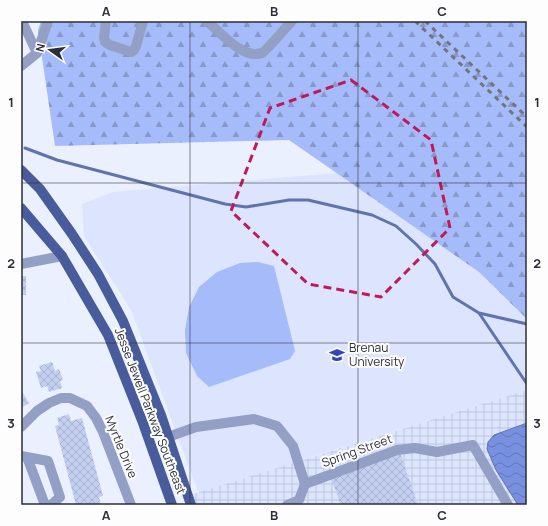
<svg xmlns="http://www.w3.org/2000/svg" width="548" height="526" viewBox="0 0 548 526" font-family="Manrope,sans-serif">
	<defs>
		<pattern id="industrial-grid" width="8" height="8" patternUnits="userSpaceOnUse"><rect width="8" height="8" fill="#dce5fd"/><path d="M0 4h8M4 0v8" fill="none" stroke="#bdc5d9"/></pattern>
		<pattern id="forest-firs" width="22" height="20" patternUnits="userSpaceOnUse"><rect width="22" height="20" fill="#a6bbfa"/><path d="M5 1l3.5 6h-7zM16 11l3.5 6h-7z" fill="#8798cb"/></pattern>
		<pattern id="water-waves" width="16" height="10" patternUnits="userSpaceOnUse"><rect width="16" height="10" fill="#7790e0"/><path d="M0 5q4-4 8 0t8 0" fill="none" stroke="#6276b6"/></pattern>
		<pattern id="building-cross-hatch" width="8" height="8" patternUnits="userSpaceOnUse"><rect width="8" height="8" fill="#c3cff1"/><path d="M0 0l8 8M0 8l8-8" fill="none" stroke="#a8b2cf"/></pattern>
	</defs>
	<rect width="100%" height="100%" fill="#eaf0fe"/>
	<!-- built -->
	<path fill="#dce5fd" d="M337 173 479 272 527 319V390L298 461 203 505 131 310 84 236 82 204 113 192Z"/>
	<!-- industrial -->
	<path fill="url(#industrial-grid)" d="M527 390V505H187L184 497Z"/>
	<!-- forest -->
	<path fill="url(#forest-firs)" d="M41 21H527V319L479 272 289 140 55 146 38 30Z"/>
	<!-- pitch -->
	<path fill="#a6bbfa" d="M258 262 274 266 295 351 290 359 209 387 197 376 186 353 185 330 189 307 199 287 217 272 240 263Z"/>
	<!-- water -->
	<path fill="url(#water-waves)" stroke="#6073ad" d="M527 423V505H518L496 470 487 449 488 442 494 435Z"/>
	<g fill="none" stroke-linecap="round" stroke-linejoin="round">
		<!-- stream -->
		<path stroke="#6073ad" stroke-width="3" d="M25 148 57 160 225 204 246 207 289 200H308L372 215 396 226 416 244 435 264 453 297 479 313 527 324
			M479 313 527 384"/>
	</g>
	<!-- building -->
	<path fill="url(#building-cross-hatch)" d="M21 276H26V295H21Z
		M52 362 55 371 59 369 63 380 60 381 62 388 49 392 47 386 41 388 36 372 41 371 39 366Z
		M21 390 29 403 21 408Z
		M69 414 71 421 82 418 103 496 99 497 101 505H87V503L76 505 55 426 59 425 57 418Z
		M400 453 418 505H341L331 477Z"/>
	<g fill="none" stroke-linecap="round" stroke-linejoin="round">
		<!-- minor -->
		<path stroke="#939fc4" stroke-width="10" d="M22 21 37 53
			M106 21 104 37 105 42 110 45 131 52 134 50 136 46 143 21
			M207 21C220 32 243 60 262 53 266 51 287 26 292 21
			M21 66 37 53 48 21
			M21 264 62 256
			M21 427 37 411 49 403 61 398H70L87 406 96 418 103 432 131 505
			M168 437 196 427 254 419 277 426 293 446 305 484
			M21 456 48 461 60 497 51 505
			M27 457 45 505
			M287 505 299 500 305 484 397 450 415 448 437 452 473 445 508 505"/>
		<!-- major -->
		<path stroke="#485b9a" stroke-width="10" d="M21 170 40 189 72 234 98 274 123 321 161 415 191 505
			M21 208 62 256 108 335 143 423 172 505"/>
		<!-- rail -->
		<path stroke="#717580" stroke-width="3" stroke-dasharray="5 5" stroke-linecap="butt" d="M415 21 527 127
			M425 21 527 117"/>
	</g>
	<!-- marked area -->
	<path fill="none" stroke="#c2185b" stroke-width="3" stroke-dasharray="8 5" stroke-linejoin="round" d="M351 80 431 140 450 228 381 297 308 284 231 211 270 108Z"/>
	<!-- grid -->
	<path fill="none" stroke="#2b2e37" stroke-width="1" stroke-opacity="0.55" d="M190 21V505M358 21V505M21 183H527M21 343H527"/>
	<!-- icons -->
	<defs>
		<g id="university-bare" transform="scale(1.2)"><path d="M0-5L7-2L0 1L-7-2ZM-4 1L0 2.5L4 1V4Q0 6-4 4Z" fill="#3247b8" stroke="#fdfdfd" stroke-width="2.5" paint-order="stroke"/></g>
	</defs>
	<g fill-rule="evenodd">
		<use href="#university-bare" x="337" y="355"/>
	</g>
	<g text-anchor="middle" stroke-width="4" stroke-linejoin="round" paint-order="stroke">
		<!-- poi labels -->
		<g font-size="12" fill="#2b2e37" stroke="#fdfdfd" text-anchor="start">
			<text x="349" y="352">Brenau<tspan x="349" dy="14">University</tspan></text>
		</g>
		<!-- street labels -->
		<g font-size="12" fill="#2b2e37" stroke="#fdfdfd">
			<text transform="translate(150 411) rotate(69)" y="4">Jesse Jewell Parkway Southeast</text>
			<text transform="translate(121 447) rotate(68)" y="4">Myrtle Drive</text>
			<text transform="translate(357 451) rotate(-20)" y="4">Spring Street</text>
		</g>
	</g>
	<!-- border -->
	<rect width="548" height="526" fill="none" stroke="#fdfdfd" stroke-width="44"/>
	<!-- north arrow -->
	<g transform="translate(50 50) rotate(284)" stroke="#fdfdfd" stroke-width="3" paint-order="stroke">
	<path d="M0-3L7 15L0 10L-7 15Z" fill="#2b2e37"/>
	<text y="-6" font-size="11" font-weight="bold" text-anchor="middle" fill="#2b2e37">N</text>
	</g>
	<rect x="22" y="22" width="504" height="482" fill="none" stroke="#2b2e37" stroke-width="1.5"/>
	<g font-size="13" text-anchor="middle" font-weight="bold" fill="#2b2e37">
		<text x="106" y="16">A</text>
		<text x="274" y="16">B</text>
		<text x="442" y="16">C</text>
		<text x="11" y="107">1</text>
		<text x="537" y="107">1</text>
		<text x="11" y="268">2</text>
		<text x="537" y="268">2</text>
		<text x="11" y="428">3</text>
		<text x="537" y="428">3</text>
		<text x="106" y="520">A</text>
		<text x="274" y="520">B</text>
		<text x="442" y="520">C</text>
	</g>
</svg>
